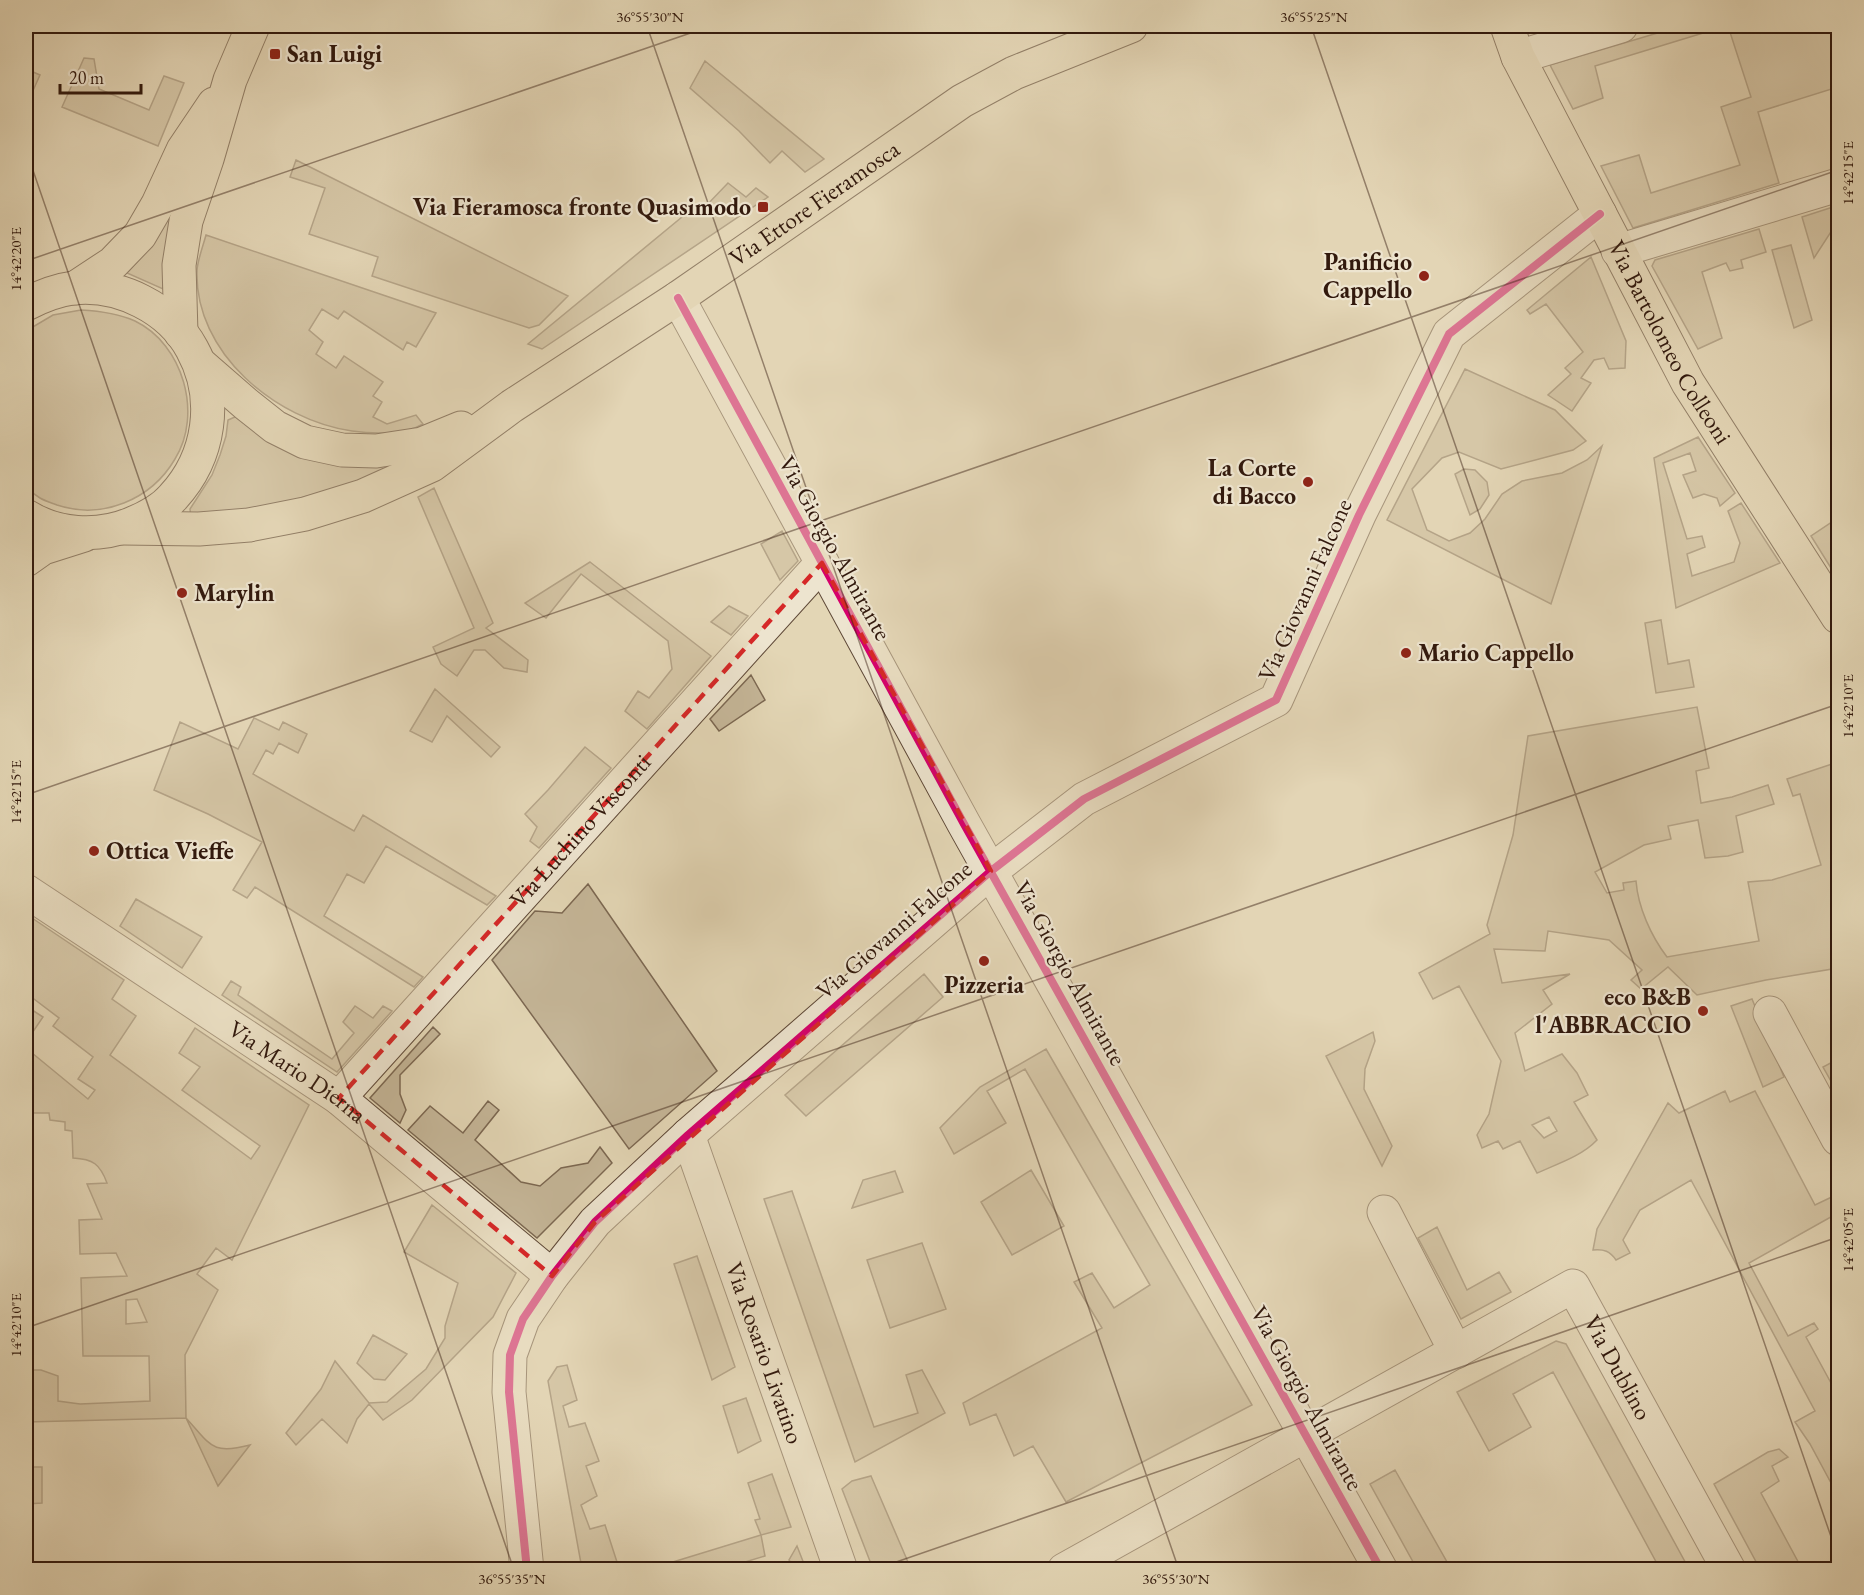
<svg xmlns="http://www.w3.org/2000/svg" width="1864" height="1595" viewBox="0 0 1864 1595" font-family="'EB Garamond',serif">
	<rect width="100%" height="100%" fill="#e3d6b5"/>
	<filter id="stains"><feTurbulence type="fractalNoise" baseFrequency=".00333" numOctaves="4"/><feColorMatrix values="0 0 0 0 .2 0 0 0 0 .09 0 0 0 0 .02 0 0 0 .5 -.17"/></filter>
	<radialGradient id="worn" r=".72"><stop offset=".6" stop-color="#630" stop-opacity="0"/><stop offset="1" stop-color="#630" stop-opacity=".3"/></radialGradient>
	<!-- green -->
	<path fill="#c5b698" stroke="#7c6852" stroke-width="1.5" fill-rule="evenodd" d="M1681 26H1726L1595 66 1603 98 1573 109 1550 65Z
		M1728 26H1830L1838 52V87L1758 112 1779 183 1633 228 1601 166 1639 155 1651 193 1740 165 1721 107 1751 97Z
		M84 58 94 59 99 89 149 110 164 76 184 83 158 146 62 107Z
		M705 61 824 159 805 172 782 151 770 163 739 131 690 88Z
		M26 69 40 75 31 95 26 93Z
		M296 160 568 296 539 325 529 328 372 276 378 257 309 234 325 188 290 177Z
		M728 183 746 197 756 188 768 197 542 349 528 344 699 203 704 208Z
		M1836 206 1838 213V221L1814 258 1802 217Z
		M167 214 173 215 167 244 163 289 127 273 141 257Z
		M1759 229 1766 252 1741 260 1743 268 1730 271 1726 263 1702 272 1722 338 1698 349 1652 266 1655 260Z
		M206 235 436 313 416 347 407 342 403 350 344 311 338 319 322 309 309 330 323 342 316 354 336 368 344 356 383 382 373 396 382 402 373 417 387 424 416 415 423 424C405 435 373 434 352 431 276 420 194 353 197 270 198 259 203 246 206 235Z
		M1791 245 1812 320 1794 328 1772 250Z
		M1591 257 1626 341 1625 368 1609 369 1604 358 1594 360 1581 378 1591 383 1572 411 1548 395 1571 374 1565 368 1583 352 1546 304 1530 314 1527 310Z
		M81 310C100 311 117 313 135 321 183 344 203 414 175 459 151 500 102 520 57 505 52 503 45 501 40 498 35 495 30 491 26 487V331L53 315Z
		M1465 369 1555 410 1586 441 1573 450 1501 469 1459 452 1442 458 1412 489 1427 530 1449 541 1470 533 1485 519 1502 494 1522 481 1562 473 1587 460 1602 446 1551 604 1387 520Z
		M237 416 415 460 380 475 270 507 191 518 190 509 212 475 220 455 226 436 228 420Z
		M1698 437 1735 493 1720 506 1717 498 1704 494 1693 498 1683 475 1696 471 1690 453 1663 463 1687 539 1702 536 1705 547 1687 554 1692 576 1734 562 1740 543 1728 511 1741 503 1780 563 1676 608 1654 458Z
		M1464 469 1475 470 1487 482 1489 495 1480 509 1470 515 1455 474Z
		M434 488 493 623 486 628 528 660 527 672 504 668 485 650H474L457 676 441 664 433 647 474 628 418 497Z
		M1838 519V566L1831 568 1811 536 1832 522Z
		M782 531 798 561 780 580 761 544Z
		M590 562 711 656 647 729 625 711 638 691 649 698 672 669 668 641 581 574 546 618 525 603Z
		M729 606 748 616 731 635 711 622Z
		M1661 620 1668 664 1689 660 1694 687 1656 693 1645 623Z
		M751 675 765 700 719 731 710 719Z
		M435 689 500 747 491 757 447 716 432 742 410 731Z
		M1697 707 1709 768 1696 771 1701 803 1732 797 1768 785 1774 804 1736 816 1743 852 1728 856 1705 858 1698 820 1668 826 1671 839 1644 845 1595 872 1607 893 1624 890 1623 883 1636 881C1638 907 1651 936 1667 957L1759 941 1748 882 1772 880 1821 865 1800 794 1793 796 1787 779 1838 762V968L1766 980 1697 995 1668 967 1641 989 1631 980 1642 970 1609 940 1548 931 1545 951 1494 949 1502 983 1570 974 1543 990 1552 1004 1515 1033 1525 1071 1562 1054 1577 1073 1588 1095 1574 1102 1597 1140C1582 1156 1557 1164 1537 1173L1520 1141 1503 1149 1498 1141 1482 1148 1477 1135 1489 1114 1501 1061 1459 986 1433 999 1419 973 1490 934 1487 925 1513 835 1528 736ZM1549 1117 1557 1131 1544 1138 1532 1125Z
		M254 718 279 730 283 722 307 734 298 753 279 743 273 754 266 750 253 774 354 831 363 815 496 896 487 905 386 846 364 883 347 874 324 916 423 977 414 987 255 887 247 898 233 890 262 842 208 814 154 790 180 722 238 749Z
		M585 747 611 768 539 848 530 841 537 827 525 814 548 790Z
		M588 884 717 1071 629 1149 492 960 535 911 562 913Z
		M136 899 202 937 182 968 120 926Z
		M26 914 124 980 112 999 136 1016 110 1055 251 1159 260 1146 182 1090 200 1067 179 1053 195 1028 309 1105 232 1260 216 1248 197 1274 218 1290 185 1355 186 1418C211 1445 211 1455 250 1445L218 1486 186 1418 26 1422V1370H41L58 1376V1401L80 1404 150 1401 149 1356H83L81 1278 127 1276 116 1253 80 1254 79 1220 102 1219 87 1184 107 1183C100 1164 93 1159 73 1158L72 1131 65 1130V1122L50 1120 49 1113H26V1048L88 1099 95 1090 78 1079 93 1057 53 1026 59 1018 26 993ZM137 1299 147 1322 126 1324V1300Z
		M924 974 943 997 806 1116 785 1095Z
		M231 981 241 987 238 995 332 1059 354 1033 343 1022 355 1006 373 1018 383 1006 392 1011 337 1072 222 995Z
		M1752 999 1784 1077 1763 1087 1731 1006Z
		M26 1006 43 1017 26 1042Z
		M433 1027 440 1034 400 1075V1094L406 1110 400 1123 370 1098Z
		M1373 1032 1375 1041 1365 1069 1364 1089 1392 1146 1382 1166 1326 1056Z
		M1046 1049 1252 1405 1066 1502 1033 1446 1014 1456 996 1414 970 1425 963 1403 1102 1328 1074 1282 1092 1273 1114 1308 1150 1285 1025 1069 987 1091 1006 1123 954 1154 940 1128 980 1087Z
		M1838 1059V1079L1832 1083 1823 1067Z
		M1725 1091 1730 1102 1755 1091 1815 1205 1838 1194V1213L1749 1263 1788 1336 1814 1323 1818 1329 1806 1337 1831 1383 1838 1387V1496L1810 1444 1795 1422 1815 1411 1691 1180 1640 1210 1623 1240 1630 1253 1616 1260C1610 1251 1604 1249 1593 1250L1597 1229 1668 1103 1679 1113Z
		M488 1101 499 1110 475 1140 521 1182 540 1186 561 1168 588 1163 600 1147 612 1163 537 1238 408 1130 430 1106 463 1133Z
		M1031 1170 1064 1226 1012 1255 981 1202Z
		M895 1171 903 1192 852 1208 863 1180Z
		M792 1191 874 1427 918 1413 906 1375 922 1370 945 1413 855 1462 764 1199Z
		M432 1205 516 1273 493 1317 412 1400 383 1420 369 1404 357 1419 347 1443 322 1419 296 1445 286 1433 321 1389 335 1361 369 1403 387 1402 426 1369 445 1338V1326L458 1283 404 1252Z
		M1437 1227 1467 1290 1499 1272 1511 1292 1461 1319 1418 1238Z
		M922 1243 946 1309 890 1328 867 1260Z
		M697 1256 735 1367 712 1380 674 1264Z
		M373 1335 407 1354 385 1380 374 1379 357 1363Z
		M1556 1341 1566 1344 1689 1569H1660L1553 1372 1513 1394 1531 1427 1489 1451 1457 1392Z
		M567 1365 577 1400 563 1406 569 1427 585 1423 599 1461 586 1466 597 1496 581 1505 590 1529 605 1525 617 1562 593 1569H582L548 1381 557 1367Z
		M746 1398 761 1441 738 1453 723 1406Z
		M1779 1449 1788 1457 1772 1466 1779 1481 1761 1493 1802 1569H1760L1714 1484 1768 1452Z
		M26 1467H42V1503L26 1504Z
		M1395 1470 1451 1569H1417L1370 1484Z
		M772 1474 791 1527 761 1535 765 1556 722 1569H650L761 1535 755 1520 760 1519 748 1483Z
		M871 1476 911 1569H873L842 1489 852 1481Z
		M797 1546 806 1569H795L789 1560Z"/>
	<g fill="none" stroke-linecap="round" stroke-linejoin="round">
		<!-- minor casing -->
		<g stroke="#5e4837" stroke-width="35">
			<g id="minor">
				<path d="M1518 57 1621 26"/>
				<path d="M1618 251 1838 185"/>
				<path d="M678 298 964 824 1381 1570"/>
				<path id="s1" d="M26 891 339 1098 552 1276"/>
				<path d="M1770 1013 1838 1139"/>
				<path id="s2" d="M339 1098 822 563"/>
				<path id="s3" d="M688 1135 841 1570"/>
				<path d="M1384 1212 1456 1352"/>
				<path d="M527 1570 509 1392 510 1355 523 1319 552 1276 595 1222 688 1135 991 871 1084 799 1276 700 1359 515 1449 334 1600 214"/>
				<path id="s4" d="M1064 1570 1573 1286 1729 1570"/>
			</g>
		</g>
		<!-- major casing -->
		<g stroke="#32190d" stroke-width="35">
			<g id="major">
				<path id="s5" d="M1507 26 1518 57 1688 383 1838 617"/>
				<path d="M75 288 113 263 140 235 158 204 183 150 214 104"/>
				<path d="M26 304C40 297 57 290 73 288 119 283 170 308 192 349 219 398 210 457 173 497 162 510 146 518 131 524 97 538 56 535 26 516"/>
				<path d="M181 333 179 265 186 221 207 159 230 80 253 26"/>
				<path d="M200 364 246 404 275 427 305 442 342 450 376 451 422 444 461 428"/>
				<path id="s6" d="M122 528 199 529 249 525 305 514 363 496 432 465 512 406 678 298 962 101 1014 73 1131 26"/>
				<path d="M26 560 43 548 84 535"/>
			</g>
		</g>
		<!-- minor -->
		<use href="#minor" stroke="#ede4cf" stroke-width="33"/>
		<!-- major -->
		<use href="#major" stroke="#e3d6b5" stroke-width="33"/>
		<!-- cycleway casing -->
		<g stroke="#ede4cf" stroke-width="11">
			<path id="cycleway" d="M678 298 964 824 1381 1570
				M527 1570 509 1392 510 1355 523 1319 552 1276 595 1222 688 1135 991 871 1084 799 1276 700 1359 515 1449 334 1600 214"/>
		</g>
		<!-- cycleway -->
		<use href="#cycleway" stroke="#d6006c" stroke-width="8"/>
	</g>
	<!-- marked area -->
	<path d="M0 0H1864V1595H0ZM822 563 991 871 595 1222 552 1276 339 1098Z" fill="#e3d6b5" fill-opacity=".55" fill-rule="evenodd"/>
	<path fill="none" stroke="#d62828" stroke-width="4.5" stroke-dasharray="12 8" stroke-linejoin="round" d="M822 563 991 871 595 1222 552 1276 339 1098Z"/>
	<!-- ticks -->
	<path fill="none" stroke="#32190d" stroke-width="1.5" stroke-opacity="0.45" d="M647 26 1179 1570M1311 26 1838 1557M26 150 514 1570M26 261 711 26M26 795 1838 170M26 1328 1838 704M873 1570 1838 1237"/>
	<!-- markers -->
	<g fill="#8f2418" stroke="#ede4cf" stroke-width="2">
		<rect x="269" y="48" width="12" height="12" rx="3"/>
		<rect x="757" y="201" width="12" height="12" rx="3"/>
		<circle cx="1424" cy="276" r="6"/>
		<circle cx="1308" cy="482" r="6"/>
		<circle cx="182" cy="593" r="6"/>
		<circle cx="1406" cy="653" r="6"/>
		<circle cx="94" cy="851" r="6"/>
		<circle cx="984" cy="961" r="6"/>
		<circle cx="1703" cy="1011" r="6"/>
	</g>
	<g text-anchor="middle" stroke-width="4.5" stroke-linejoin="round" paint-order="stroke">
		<!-- poi labels -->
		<g font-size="24" font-weight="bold" fill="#32190d" stroke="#ede4cf" text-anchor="start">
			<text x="287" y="62">San Luigi</text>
			<text x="751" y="215" text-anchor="end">Via Fieramosca fronte Quasimodo</text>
			<text x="1412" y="270" text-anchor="end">Panificio<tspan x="1412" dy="28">Cappello</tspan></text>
			<text x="1296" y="476" text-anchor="end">La Corte<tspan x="1296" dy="28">di Bacco</tspan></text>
			<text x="194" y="601">Marylin</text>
			<text x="1418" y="661">Mario Cappello</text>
			<text x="106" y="859">Ottica Vieffe</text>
			<text x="984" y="993" text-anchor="middle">Pizzeria</text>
			<text x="1691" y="1005" text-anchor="end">eco B&amp;B<tspan x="1691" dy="28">l'ABBRACCIO</tspan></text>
		</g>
		<!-- street labels -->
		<g font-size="24" fill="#32190d" stroke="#ede4cf">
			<text dy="8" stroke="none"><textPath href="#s6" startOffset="784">Via Ettore Fieramosca</textPath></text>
			<text dy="8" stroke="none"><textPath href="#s5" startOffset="356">Via Bartolomeo Colleoni</textPath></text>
			<text transform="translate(835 548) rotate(61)" y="8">Via Giorgio Almirante</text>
			<text transform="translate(1305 590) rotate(-66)" y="8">Via Giovanni Falcone</text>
			<text dy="8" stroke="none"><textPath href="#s2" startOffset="360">Via Luchino Visconti</textPath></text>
			<text transform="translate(894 930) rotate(-41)" y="8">Via Giovanni Falcone</text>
			<text transform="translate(1070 973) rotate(61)" y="8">Via Giorgio Almirante</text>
			<text dy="8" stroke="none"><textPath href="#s1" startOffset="326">Via Mario Dierna</textPath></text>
			<text dy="8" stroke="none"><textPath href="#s3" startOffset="231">Via Rosario Livatino</textPath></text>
			<text dy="8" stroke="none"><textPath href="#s4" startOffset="676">Via Dublino</textPath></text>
			<text transform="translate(1307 1398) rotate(61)" y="8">Via Giorgio Almirante</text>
		</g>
	</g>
	<!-- margin -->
	<rect width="1864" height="1595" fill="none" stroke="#e3d6b5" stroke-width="66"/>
	<!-- scale -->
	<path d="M60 84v9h81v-9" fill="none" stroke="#32190d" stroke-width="3"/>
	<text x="69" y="84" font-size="18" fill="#32190d" stroke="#ede4cf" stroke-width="4.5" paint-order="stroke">20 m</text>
	<rect x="33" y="33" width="1798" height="1529" fill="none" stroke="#32190d" stroke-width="2"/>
	<g font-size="15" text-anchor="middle" fill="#32190d">
		<text x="650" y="22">36°55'30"N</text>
		<text x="1314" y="22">36°55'25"N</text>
		<text transform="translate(1848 173) rotate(-90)" y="5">14°42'15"E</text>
		<text transform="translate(16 259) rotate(-90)" y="5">14°42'20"E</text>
		<text transform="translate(1848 706) rotate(-90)" y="5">14°42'10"E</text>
		<text transform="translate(16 792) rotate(-90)" y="5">14°42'15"E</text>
		<text transform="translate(1848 1240) rotate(-90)" y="5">14°42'05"E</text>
		<text transform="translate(16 1325) rotate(-90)" y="5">14°42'10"E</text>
		<text x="512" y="1584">36°55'35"N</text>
		<text x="1176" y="1584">36°55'30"N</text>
	</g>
	<rect width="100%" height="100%" filter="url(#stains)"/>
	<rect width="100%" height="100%" fill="url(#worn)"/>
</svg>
